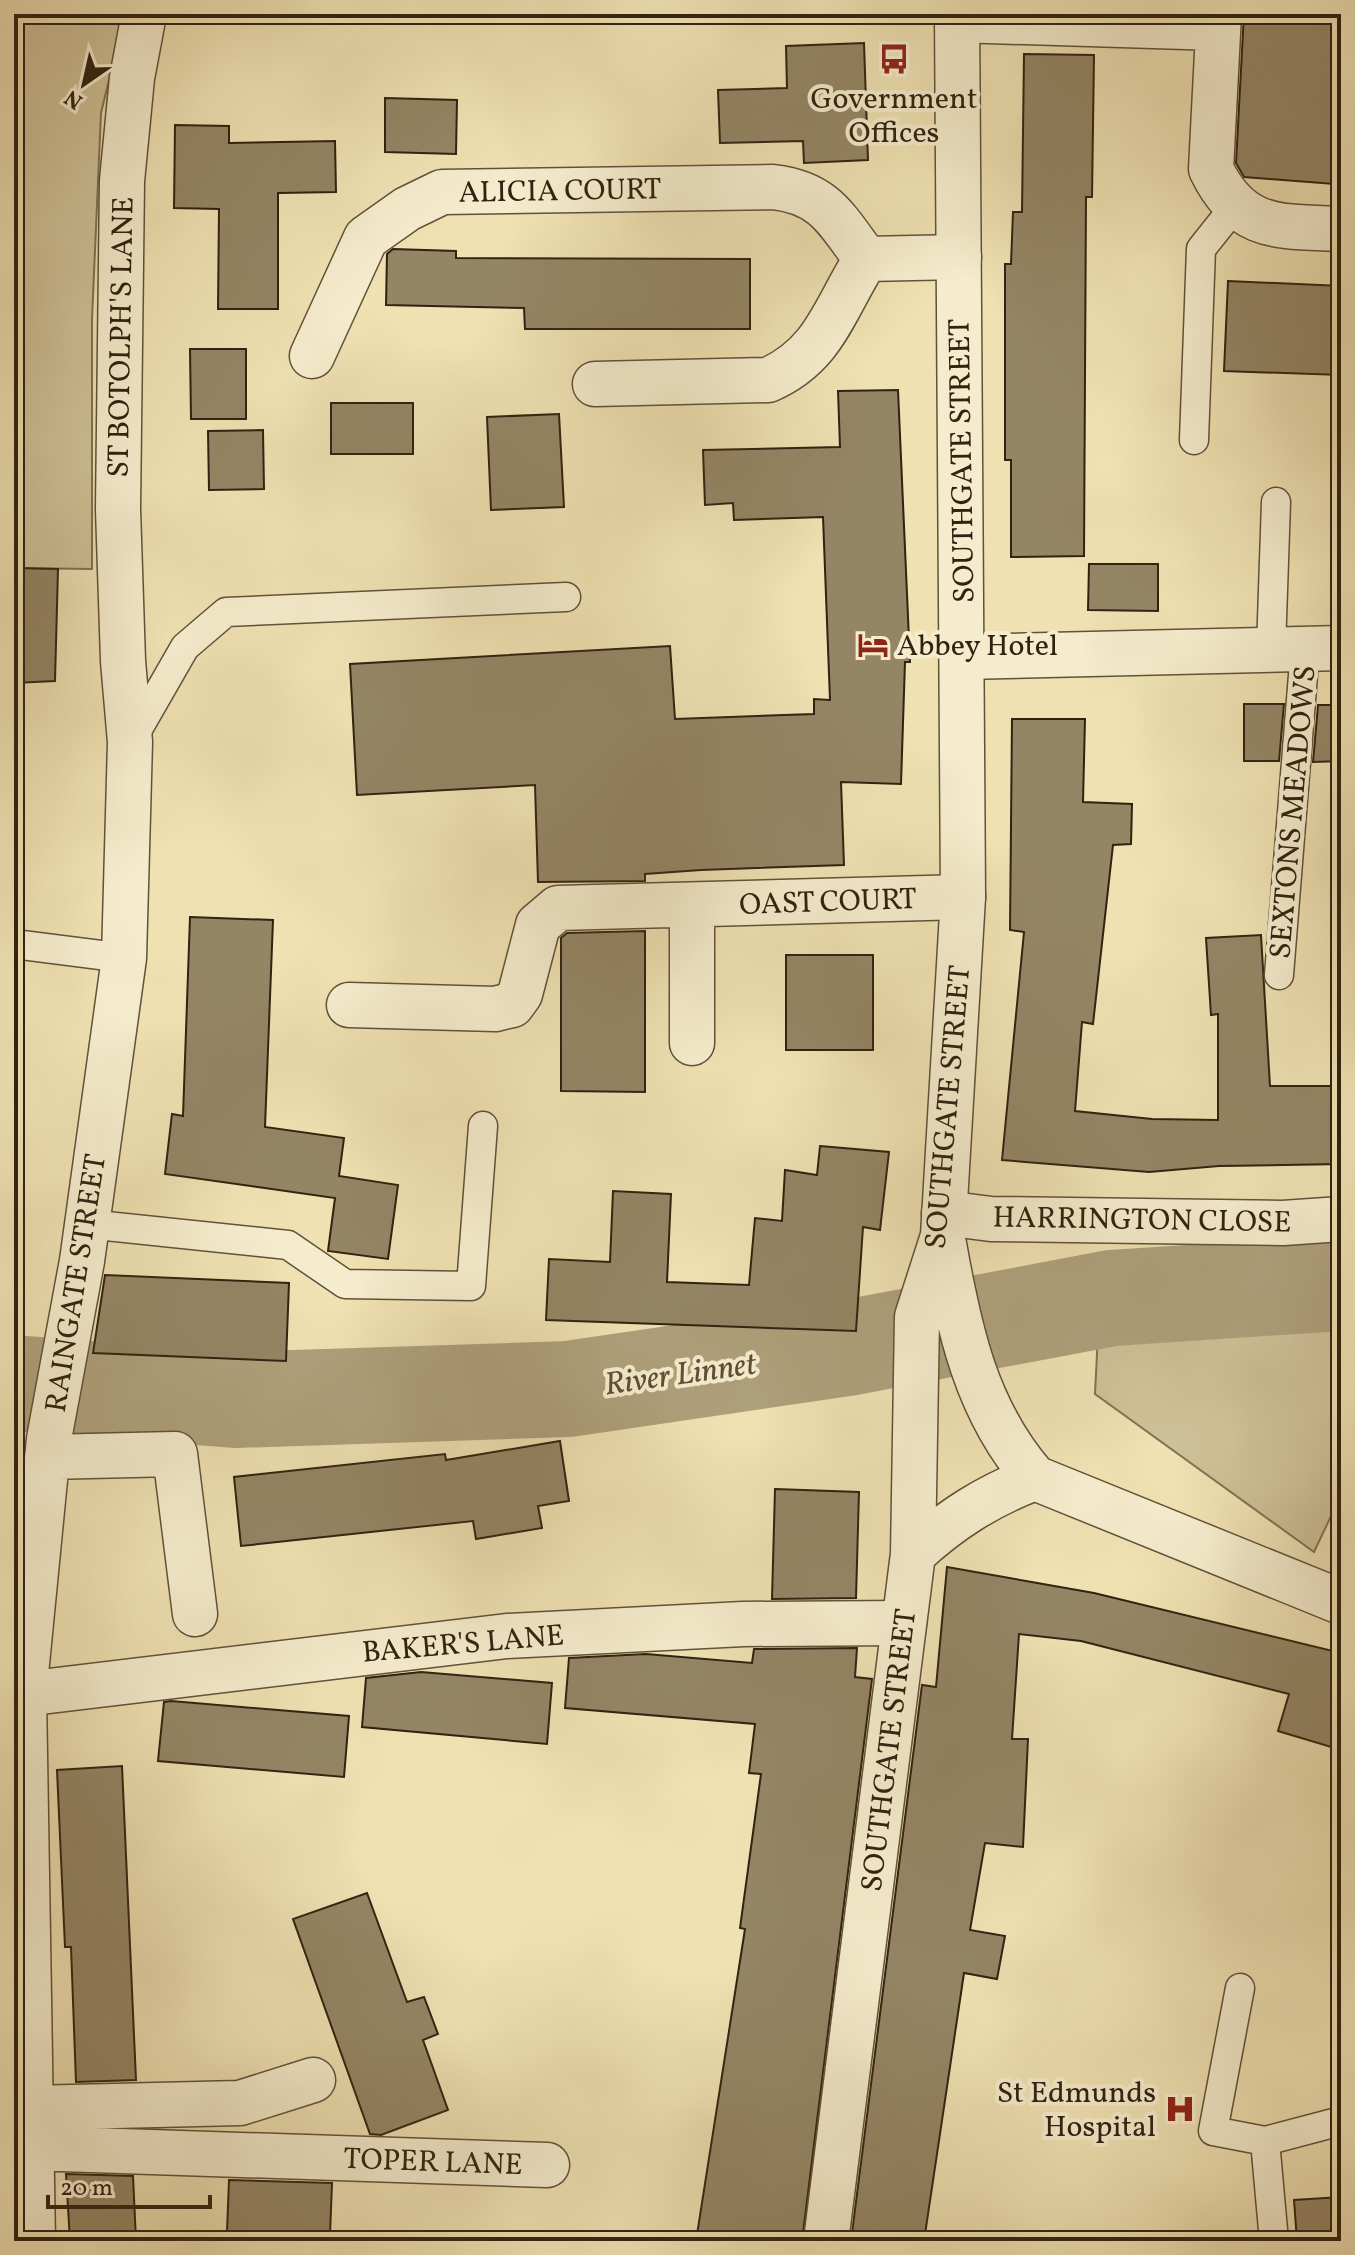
<svg xmlns="http://www.w3.org/2000/svg" width="1355" height="2255" viewBox="0 0 1355 2255" font-family="Vollkorn,serif">
	<rect width="100%" height="100%" fill="#efe1b2"/>
	<filter id="stains"><feTurbulence type="fractalNoise" baseFrequency=".0025" numOctaves="4"/><feColorMatrix values="0 0 0 0 .2 0 0 0 0 .09 0 0 0 0 .02 0 0 0 .5 -.17"/></filter>
	<radialGradient id="worn" r=".72"><stop offset=".6" stop-color="#630" stop-opacity="0"/><stop offset="1" stop-color="#630" stop-opacity=".3"/></radialGradient>
	<!-- green -->
	<path fill="#cfc197" stroke="#807254" stroke-width="2" d="M14 14H125L101 113 92 319V569L14 568Z
		M1287 1294 1341 1295V1495L1314 1552 1095 1394 1099 1314Z"/>
	<g fill="none" stroke-linecap="round" stroke-linejoin="round">
		<!-- river -->
		<path stroke="#aea07b" stroke-width="96" d="M14 1383 235 1400 568 1389 847 1348 1112 1298 1341 1283"/>
	</g>
	<!-- building -->
	<path fill="#948565" stroke="#312211" stroke-width="2" d="M1244 14H1341V96H1338L1334 184 1244 177 1236 163Z
		M864 43 868 160 804 163 803 141 720 143 718 90 787 88 786 46Z
		M1024 54 1094 55 1092 197H1086L1084 556 1011 557V460H1005V264H1011L1013 212H1022Z
		M385 98 457 100 456 154 385 152Z
		M175 125 229 126V143L335 141 336 192 278 193V309H218L219 209 174 208Z
		M393 249 456 251V258L750 259V329H525L524 308 386 305 387 254Z
		M1228 281 1341 286V375L1224 371Z
		M190 349H246V419H191Z
		M898 390 910 662H905L901 784 841 782 844 865 701 870 645 874V881L538 882 535 785 357 795 350 664 670 646 675 719 814 714V699L830 700 823 517 734 520 733 503 705 505 703 450 840 447 838 391Z
		M331 403H413V454H331Z
		M559 414 564 507 491 510 487 417Z
		M263 430 264 489 209 490 208 431Z
		M1089 564H1158V611L1088 610Z
		M14 568 58 569 55 681 14 683Z
		M1244 704H1284L1279 761H1244Z
		M1318 705H1341V761L1313 762Z
		M1012 719H1085L1083 802 1132 804 1131 844 1113 845 1093 1024 1082 1022 1075 1111 1152 1119 1218 1120V1014L1211 1015 1206 938 1261 935 1270 1086H1341V1164L1219 1166 1149 1172 1002 1160 1024 932 1010 930Z
		M190 917 273 920 265 1127 344 1138 339 1176 398 1185 388 1259 328 1251 335 1198 165 1174 172 1114 183 1116Z
		M645 931V1092L561 1091V938L567 933Z
		M786 955H873V1050H786Z
		M820 1146 889 1152 880 1230 863 1227 856 1331 546 1320 549 1259 610 1262 613 1191 671 1194 667 1282 749 1285 755 1218 782 1221 785 1170 817 1175Z
		M105 1275 289 1283 286 1361 93 1353Z
		M560 1441 569 1501 538 1506 542 1528 476 1539 473 1521 241 1546 234 1477 445 1454 446 1460Z
		M775 1489 859 1492 856 1598 772 1599Z
		M947 1567 1094 1593 1341 1653V1750L1278 1731 1289 1694 1081 1641 1019 1634 1012 1739H1028L1023 1847 985 1843 970 1930 1005 1936 997 1979 964 1973 924 2241H851L922 1685 936 1687Z
		M857 1648 855 1677 872 1679 802 2241H696L745 1929 740 1928 761 1774 749 1773 755 1724 565 1708 569 1658 646 1654 752 1663 754 1649Z
		M421 1672 552 1683 547 1744 362 1727 366 1678Z
		M171 1701 349 1716 344 1777 158 1761 164 1702Z
		M122 1766 136 2080 76 2082 71 1947H65L57 1770Z
		M367 1893 407 2002 424 1997 438 2034 423 2040 448 2110 381 2135 370 2134 293 1919Z
		M66 2174 133 2176 136 2241H70Z
		M229 2180 332 2183 330 2235 227 2231Z
		M1341 2197V2241H1297L1294 2200Z"/>
	<g fill="none" stroke-linecap="round" stroke-linejoin="round">
		<!-- service casing -->
		<g stroke="#605239" stroke-width="31">
			<path id="service" d="M1194 440 1201 249 1236 205
				M1271 649 1276 502
				M131 741 185 647 226 612 566 597
				M14 944 124 958
				M1279 975 1305 650
				M87 1224 288 1245 345 1284 471 1286 483 1126
				M1240 1988 1213 2131 1265 2141
				M1274 2241 1265 2141 1341 2121"/>
		</g>
		<!-- minor casing -->
		<g stroke="#605239" stroke-width="47">
			<path id="minor" d="M1219 14 1211 169C1241 232 1280 226 1341 229
				M957 20 1218 28
				M312 356 366 238 407 209 442 192 773 187C825 193 836 219 866 259
				M595 384 768 380C825 355 834 309 866 259L959 257
				M964 657 1341 648
				M692 905V1043
				M349 1005 495 1009 512 1005 520 994 538 925 558 908 963 897
				M944 1213 991 1219 1283 1223 1341 1219
				M47 1457 175 1454 195 1614
				M24 1694 507 1636 743 1624 904 1623
				M30 2108 240 2103 313 2080
				M31 2148 547 2165
				M33 2241 24 1694 49 1439 82 1261 124 958 130 742 123 661 118 509 122 181 132 78 144 14"/>
		</g>
		<!-- tertiary casing -->
		<g stroke="#605239" stroke-width="47">
			<path id="tertiary" d="M944 1244C959 1329 976 1411 1035 1478L1341 1602
				M913 1554C950 1520 987 1496 1035 1478
				M826 2241 913 1554 917 1317 943 1236 963 897 957 14"/>
		</g>
		<!-- service -->
		<use href="#service" stroke="#f5eccd" stroke-width="28"/>
		<!-- minor -->
		<use href="#minor" stroke="#f5eccd" stroke-width="44"/>
		<!-- tertiary -->
		<use href="#tertiary" stroke="#f5eccd" stroke-width="44"/>
	</g>
	<!-- icons -->
	<defs>
		<g id="bus-bare" transform="scale(2.4)"><path d="M-5-6H5V4H4V6H2V4H-2V6H-4V4H-5ZM-3.5-4V0h7V-4ZM-3.5 1.2v1.5H-2V1.2ZM2 1.2v1.5H3.5V1.2Z" fill="#8f2418" stroke="#f5eccd" stroke-width="2.5" paint-order="stroke"/></g>
		<g id="hotel-bare" transform="scale(2.4)"><path d="M-6-4.5h1.5V1H6V5H4.5V3h-9V5H-6ZM-4 0a1.8 1.8 0 1 1 3.6 0ZM.5 0V-2.5h3Q6-2.5 6 0Z" fill="#8f2418" stroke="#f5eccd" stroke-width="2.5" paint-order="stroke"/></g>
		<g id="hospital-bare" transform="scale(2.4)"><path d="M-5-5h3v3.5h4V-5h3V5h-3V1.5h-4V5h-3Z" fill="#8f2418" stroke="#f5eccd" stroke-width="2.5" paint-order="stroke"/></g>
	</defs>
	<g fill-rule="evenodd">
		<use href="#bus-bare" x="894" y="59"/>
		<use href="#hotel-bare" x="873" y="645"/>
		<use href="#hospital-bare" x="1180" y="2109"/>
	</g>
	<g text-anchor="middle" stroke-width="8" stroke-linejoin="round" paint-order="stroke">
		<!-- poi labels -->
		<g font-size="30" fill="#312211" stroke="#f5eccd">
			<text x="894" y="108">Government<tspan x="894" dy="34">Offices</tspan></text>
			<text x="897" y="655" text-anchor="start">Abbey Hotel</text>
			<text x="1156" y="2102" text-anchor="end">St Edmunds<tspan x="1156" dy="34">Hospital</tspan></text>
		</g>
		<!-- street labels -->
		<g font-size="30" fill="#312211" stroke="#f5eccd">
			<text transform="translate(560 190) rotate(-1)" y="10">ALICIA COURT</text>
			<text transform="translate(120 337) rotate(-89)" y="10">ST BOTOLPH'S LANE</text>
			<text transform="translate(961 461) rotate(-91)" y="10">SOUTHGATE STREET</text>
			<text transform="translate(1292 812) rotate(-85)" y="10">SEXTONS MEADOWS</text>
			<text transform="translate(828 901) rotate(-2)" y="10">OAST COURT</text>
			<text transform="translate(947 1107) rotate(-85)" y="10">SOUTHGATE STREET</text>
			<text transform="translate(1142 1219) rotate(1)" y="10">HARRINGTON CLOSE</text>
			<text transform="translate(75 1283) rotate(-81)" y="10">RAINGATE STREET</text>
			<text transform="translate(463 1643) rotate(-5)" y="10">BAKER'S LANE</text>
			<text transform="translate(888 1750) rotate(-83)" y="10">SOUTHGATE STREET</text>
			<text transform="translate(433 2161) rotate(2)" y="10">TOPER LANE</text>
		</g>
		<!-- water labels -->
		<g font-size="32" font-style="italic" fill="#5d4e36" stroke="#f5eccd">
			<text transform="translate(680 1373) rotate(-8)" y="11">River Linnet</text>
		</g>
	</g>
	<!-- margin -->
	<rect width="1355" height="2255" fill="none" stroke="#efe1b2" stroke-width="48"/>
	<rect x="16" y="16" width="1323" height="2223" fill="none" stroke="#312211" stroke-width="4"/>
	<rect x="24" y="24" width="1307" height="2207" fill="none" stroke="#312211" stroke-width="2"/>
	<!-- north arrow -->
	<g transform="translate(84 84) rotate(214)" stroke="#f5eccd" stroke-width="6" paint-order="stroke">
	<path d="M0-6L14 30L0 20L-14 30Z" fill="#312211"/>
	<text y="-12" font-size="22" font-weight="bold" text-anchor="middle" fill="#312211">N</text>
	</g>
	<!-- scale -->
	<path d="M48 2195v12h162v-12" fill="none" stroke="#312211" stroke-width="4"/>
	<text x="60" y="2195" font-size="24" fill="#312211" stroke="#f5eccd" stroke-width="6" paint-order="stroke">20 m</text>
	<rect width="100%" height="100%" filter="url(#stains)"/>
	<rect width="100%" height="100%" fill="url(#worn)"/>
</svg>
